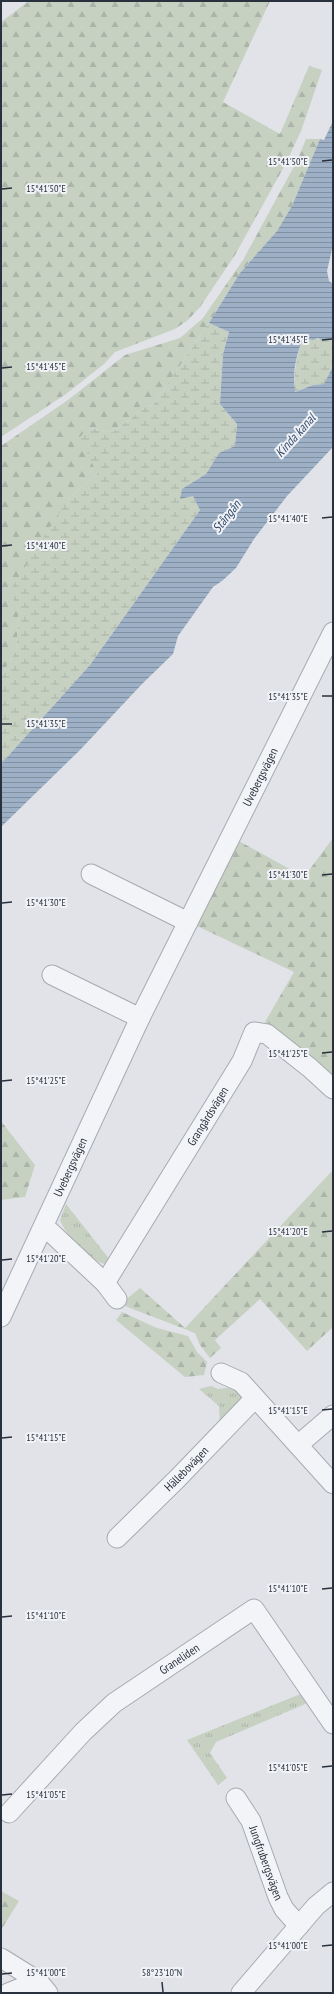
<svg xmlns="http://www.w3.org/2000/svg" width="334" height="1994" viewBox="0 0 334 1994" font-family="'PT Sans Narrow',sans-serif">
	<defs>
		<pattern id="grass-tufts" width="24" height="20" patternUnits="userSpaceOnUse"><rect width="24" height="20" fill="#c6d1c2"/><path d="M3 7l-1-3M5 7V3M7 7l1-3M15 17l-1-3M17 17v-4M19 17l1-3" fill="none" stroke="#aab4a8"/></pattern>
		<pattern id="forest-firs" width="22" height="20" patternUnits="userSpaceOnUse"><rect width="22" height="20" fill="#c6d1c2"/><path d="M5 1l3.5 6h-7zM16 11l3.5 6h-7z" fill="#aab4a8"/></pattern>
		<pattern id="wetland-marsh" width="20" height="14" patternUnits="userSpaceOnUse"><rect width="20" height="14" fill="#c6d1c2"/><path d="M1 5h8M5 5V1M11 12h8M15 12V8" fill="none" stroke="#aab4a8"/></pattern>
		<pattern id="water-rules" width="6" height="5" patternUnits="userSpaceOnUse"><rect width="6" height="5" fill="#9eb0c5"/><path d="M0 2.5h6" fill="none" stroke="#8190a1"/></pattern>
	</defs>
	<rect width="100%" height="100%" fill="#e1e3e8"/>
	<!-- grass -->
	<path fill="url(#grass-tufts)" d="M66 1204 110 1260 106 1264C91 1263 65 1234 60 1220Z
		M211 1386 218 1389 234 1387 241 1395V1400L220 1427 219 1406 199 1389Z
		M303 1693 310 1702 216 1742 210 1753 227 1778 218 1785 187 1740Z"/>
	<!-- forest -->
	<path fill="url(#forest-firs)" d="M29 1H270L223 102 280 134 309 66 322 70 301 131 285 165 235 255 200 307 188 320 175 329 115 352 104 364 66 394 1 437V22Z
		M306 139H320L292 206 277 231 240 273 209 323 153 405 147 406 113 432 88 428 97 474 68 499 19 609 16 650 1 677V446L68 400 125 355 180 338 203 318 243 260 297 161Z
		M333 838V1080L265 1022 294 972 197 926 239 841 304 877Z
		M1 1121 35 1165 25 1197 1 1200Z
		M333 1170V1327L307 1351 260 1299 215 1340 221 1348 210 1358 200 1345 195 1333 125 1306 124 1301 140 1288 185 1328Z
		M122 1312 157 1328 188 1336 197 1352 207 1362 204 1375 185 1377 116 1320Z
		M1 1891 19 1901 1 1930Z"/>
	<!-- wetland -->
	<path fill="url(#wetland-marsh)" d="M209 323 229 332 223 354 220 404 237 424 235 446 219 453 206 474 182 489 193 496 200 510 90 665 1 764V677L16 650 19 609 9 592 68 499 97 474 80 437 88 428 113 432 147 406 153 405Z
		M303 338C309 339 328 340 333 338V366L324 384 313 385 294 392C294 372 296 357 303 338Z"/>
	<!-- water -->
	<path fill="url(#water-rules)" d="M333 121V245L327 271 329 281 333 284V338L323 341 318 338 313 340 303 338C296 356 292 373 295 392L313 385 324 384 333 366V447L287 496 254 539 236 568 222 581 213 587 178 636 173 654 143 683 80 750 1 827V764L90 665 200 510 193 496 180 499 182 489 206 474 219 453 235 446 237 424 220 404 223 354 229 332 209 323 240 273 277 231 292 206 320 139 324 140Z"/>
	<g fill="none" stroke-linecap="round" stroke-linejoin="round">
		<!-- minor casing -->
		<g stroke="#a6aab2" stroke-width="21">
			<g id="minor">
				<path d="M91 874 188 922"/>
				<path d="M52 975 140 1018"/>
				<path d="M44 1226 105 1283 117 1299"/>
				<path id="s1" d="M105 1283 242 1061 254 1032 267 1034 310 1068 333 1089"/>
				<path id="s2" d="M1 1317 140 1018 333 632"/>
				<path d="M221 1373 241 1382 333 1484"/>
				<path d="M298 1445 333 1415"/>
				<path id="s3" d="M117 1538 178 1478 255 1398"/>
				<path id="s4" d="M236 1798 251 1821 278 1897 284 1909 299 1926"/>
				<path id="s5" d="M9 1813 83 1732 114 1703 254 1609 333 1724"/>
				<path d="M1 1958 38 1981 48 1993"/>
				<path d="M8 1993 38 1981"/>
				<path d="M241 1993 316 1906 333 1892"/>
			</g>
		</g>
		<!-- minor -->
		<use href="#minor" stroke="#f3f4f7" stroke-width="19"/>
	</g>
	<!-- ticks -->
	<path fill="none" stroke="#2a313e" stroke-width="1.5" d="M322 161 332 160M2 189 12 188M322 340 332 339M2 368 12 367M322 518 332 517M2 546 12 545M322 696H332M2 724H12M322 875 332 874M2 903 12 902M322 1053 332 1052M2 1081 12 1080M322 1232 332 1231M2 1260 12 1259M322 1410 332 1409M2 1438 12 1437M322 1589 332 1588M2 1617 12 1616M322 1767 332 1766M2 1795 12 1794M322 1946 332 1945M2 1974 12 1973M162 1982 163 1992"/>
	<g text-anchor="middle" stroke-width="4" stroke-linejoin="round" paint-order="stroke">
		<!-- street labels -->
		<g font-size="12" fill="#2a313e" stroke="#f0f2f6">
			<text dy="4" stroke="none"><textPath href="#s2" startOffset="599">Uvebergsvägen</textPath></text>
			<text dy="4" stroke="none"><textPath href="#s1" startOffset="196">Grangårdsvägen</textPath></text>
			<text dy="4" stroke="none"><textPath href="#s2" startOffset="165">Uvebergsvägen</textPath></text>
			<text dy="4" stroke="none"><textPath href="#s3" startOffset="98">Hällebovägen</textPath></text>
			<text dy="4" stroke="none"><textPath href="#s5" startOffset="231">Graneliden</textPath></text>
			<text dy="4" stroke="none"><textPath href="#s4" startOffset="72">Jungfrubergsvägen</textPath></text>
		</g>
		<!-- water labels -->
		<g font-size="13" font-style="italic" fill="#384e6f" stroke="#f0f2f6">
			<text transform="translate(295 435) rotate(-48)" y="5">Kinda kanal</text>
			<text transform="translate(226 516) rotate(-52)" y="5">Stångån</text>
		</g>
	</g>
	<g font-size="10" text-anchor="middle" fill="#2a313e" stroke="#f0f2f6" stroke-width="4" stroke-linejoin="round" paint-order="stroke">
		<text x="288" y="165">15°41'50"E</text>
		<text x="46" y="192">15°41'50"E</text>
		<text x="288" y="343">15°41'45"E</text>
		<text x="46" y="370">15°41'45"E</text>
		<text x="288" y="522">15°41'40"E</text>
		<text x="46" y="549">15°41'40"E</text>
		<text x="288" y="700">15°41'35"E</text>
		<text x="46" y="727">15°41'35"E</text>
		<text x="288" y="878">15°41'30"E</text>
		<text x="46" y="906">15°41'30"E</text>
		<text x="288" y="1057">15°41'25"E</text>
		<text x="46" y="1084">15°41'25"E</text>
		<text x="288" y="1235">15°41'20"E</text>
		<text x="46" y="1262">15°41'20"E</text>
		<text x="288" y="1414">15°41'15"E</text>
		<text x="46" y="1441">15°41'15"E</text>
		<text x="288" y="1592">15°41'10"E</text>
		<text x="46" y="1619">15°41'10"E</text>
		<text x="288" y="1771">15°41'05"E</text>
		<text x="46" y="1798">15°41'05"E</text>
		<text x="288" y="1949">15°41'00"E</text>
		<text x="162" y="1976">58°23'10"N</text>
		<text x="46" y="1976">15°41'00"E</text>
	</g>
	<!-- border -->
	<rect width="334" height="1994" fill="none" stroke="#2a313e" stroke-width="4"/>
</svg>
